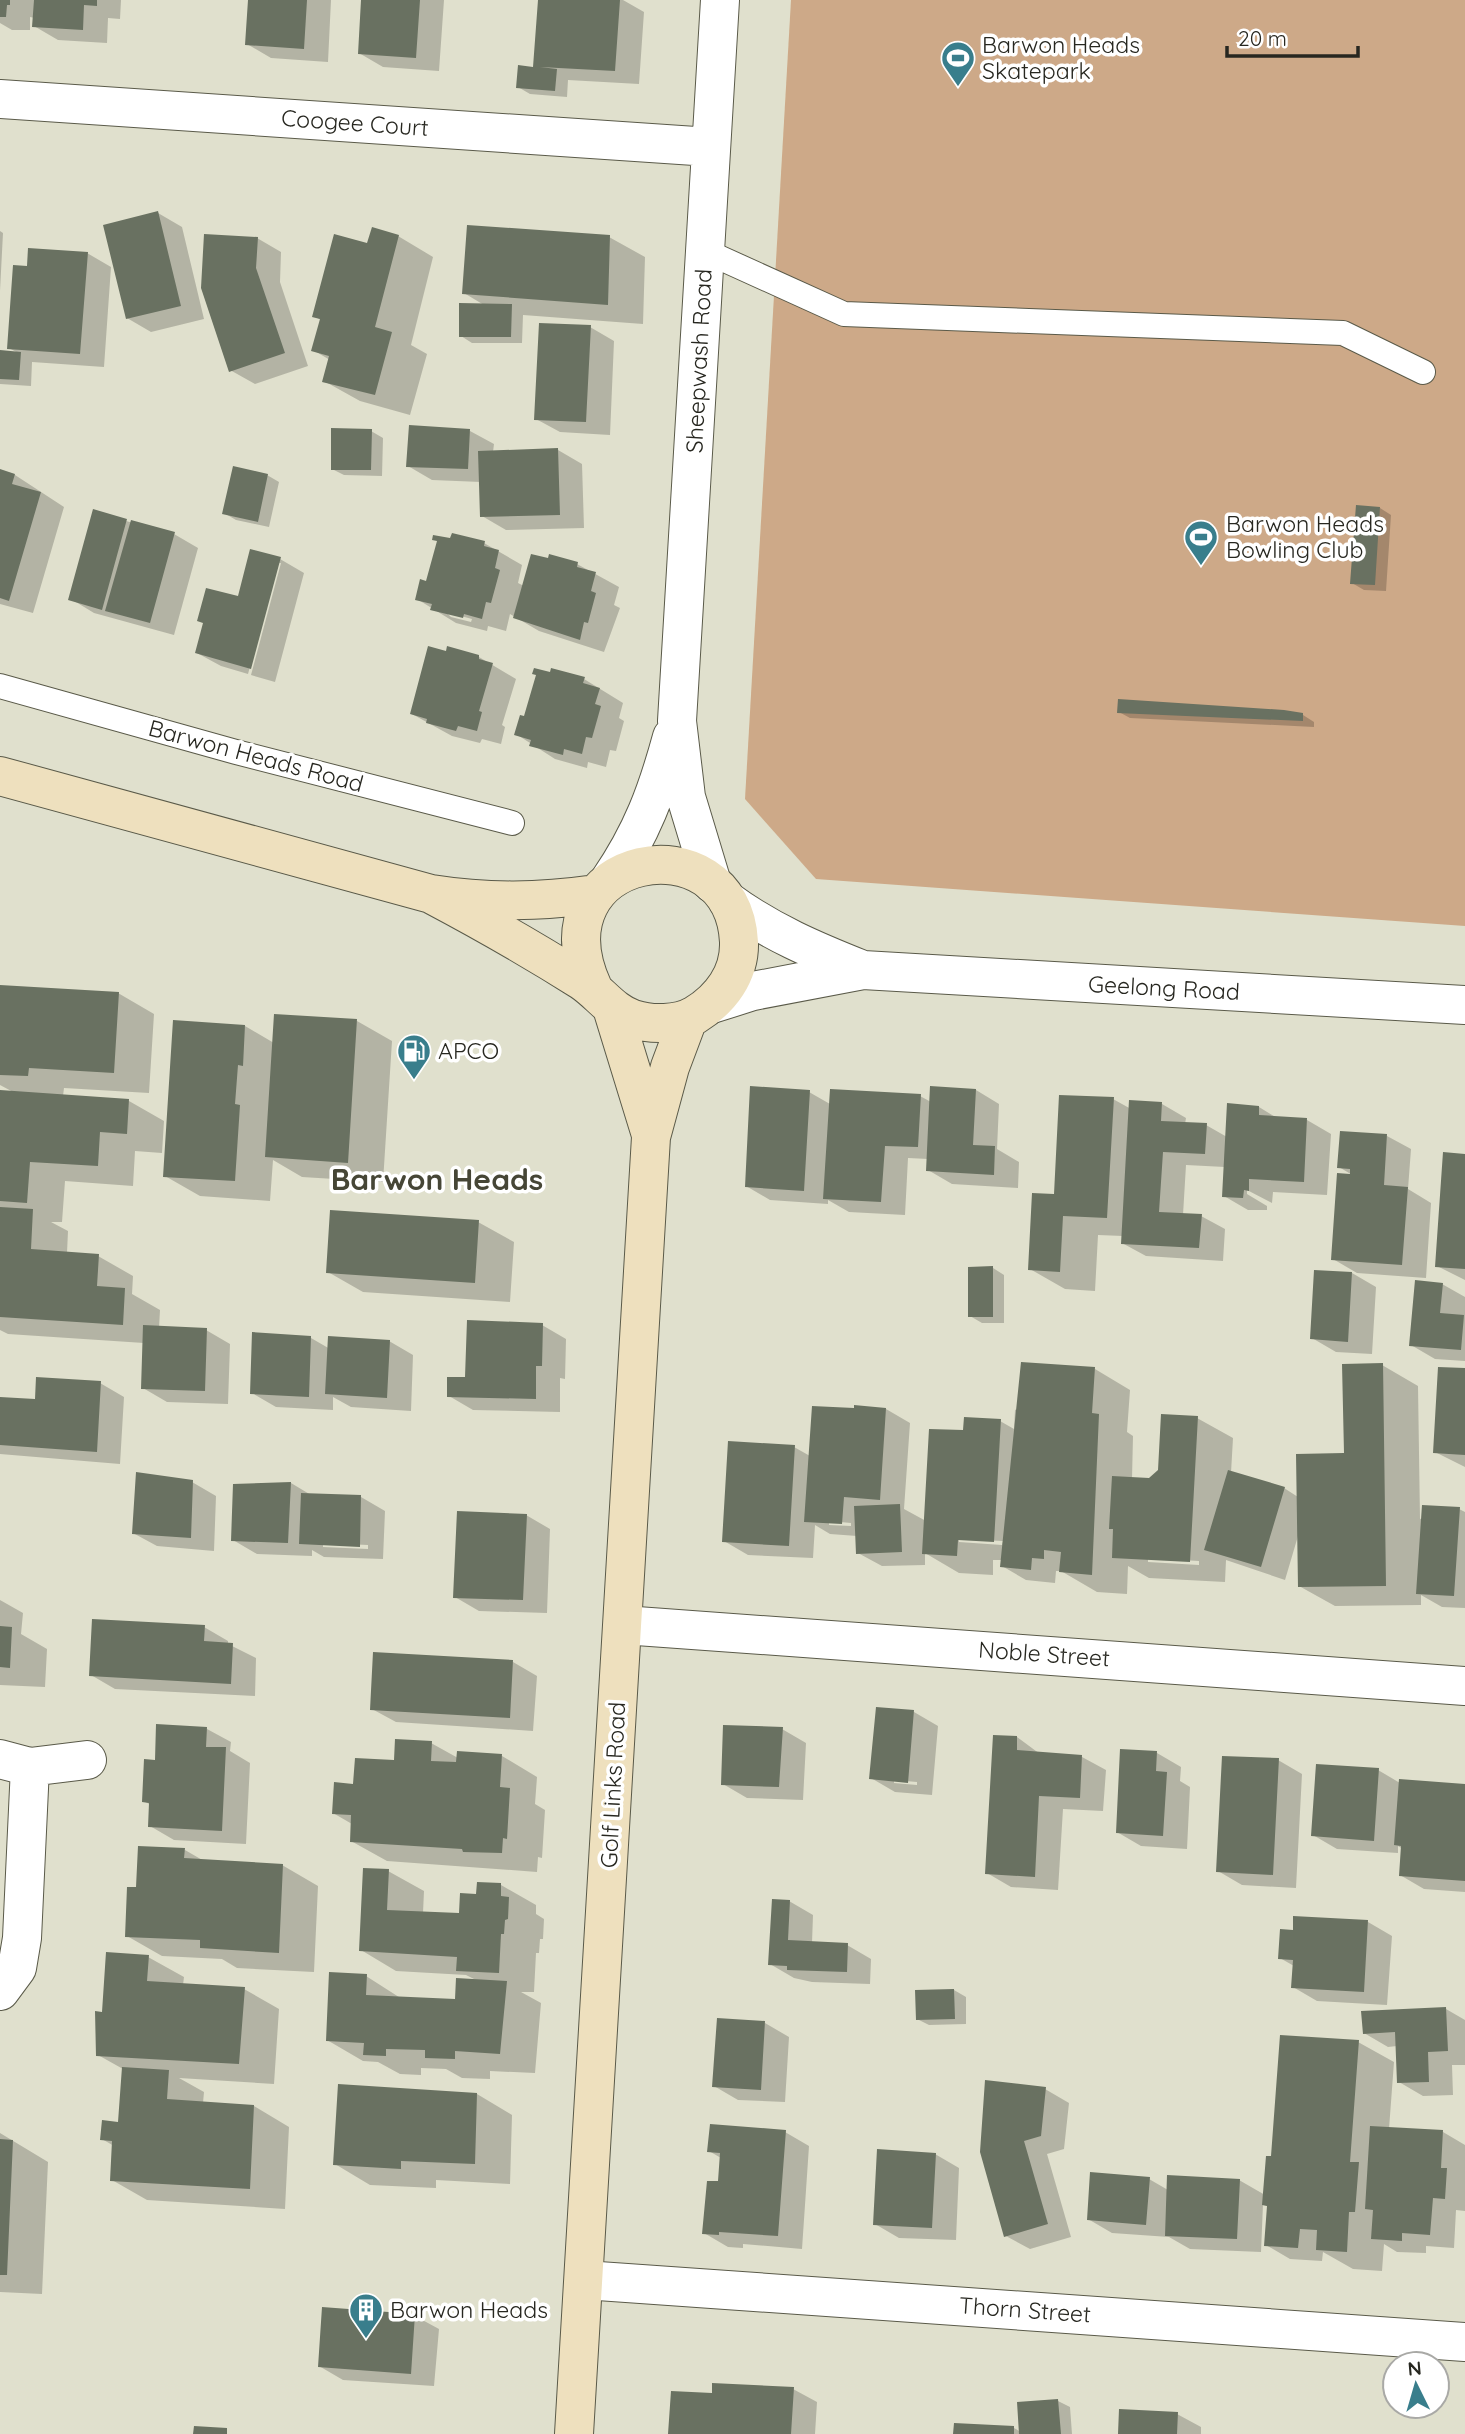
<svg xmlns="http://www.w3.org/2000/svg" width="1465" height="2434" viewBox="0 0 1465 2434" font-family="Quicksand,sans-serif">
	<rect width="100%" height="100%" fill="#e0e0cd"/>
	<!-- green -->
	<path fill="#cda988" d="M791 0H1465V926L816 879 745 799Z"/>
	<!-- shadow -->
	<path fill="#0003" fill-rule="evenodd" d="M0 0H121L120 19 108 18 107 43 58 40 34 26 35 18 30 17V30H12L0 23Z
		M250 0H331L328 62 271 58 247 44Z
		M363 0H444L439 71 383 67 359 53Z
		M539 0H623L644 12 639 84 568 80 567 97 530 94 518 87 542 69 535 65Z
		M158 213 182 227 204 319 151 332 127 318Z
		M0 231 3 233 0 291Z
		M398 236 433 257 411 345 427 354 410 415 360 401 324 381 330 360 313 350 321 320 314 316 368 245Z
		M609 237 645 257 643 324 523 315 522 343H472L461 336 484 305 464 293Z
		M257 238 281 252 280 282 308 366 255 384 230 370Z
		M87 253 111 267 104 367 32 362 31 386 0 384V352L18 353 9 348 29 267Z
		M590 327 614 341 610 435 560 432 536 419Z
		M371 431 383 438 382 476 344 475 332 469Z
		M470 431 494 444 493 452 558 450 582 464 584 528 506 530 482 516 481 482 432 480 408 466Z
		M0 471 15 475 64 507 33 613 0 604Z
		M267 475 279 482 269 527 236 520 224 513Z
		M1380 508 1391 515 1386 591 1364 590 1352 583Z
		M126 521 174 534 198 548 174 635 94 613 71 599Z
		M484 543 522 565 518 583 524 586 577 564 619 587 614 605 620 608 604 652 539 631 510 614 506 631 488 626 487 631 456 623 417 599 427 583ZM446 612 472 619 471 622 451 617Z
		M280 559 304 573 275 682 251 675 281 563H278L248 674 221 666 197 653 205 623 239 598Z
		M447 653 479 657 516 679 502 725 505 727 501 744 482 739 480 743 452 736 412 714Z
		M551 674 584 679 623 703 619 718 624 721 616 751 610 750 606 767 588 762 587 768 555 759 516 734Z
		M1119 712 1303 715 1314 722V727L1130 718Z
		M0 986 118 993 154 1014 149 1093 64 1088 63 1096 129 1101 164 1121 162 1153 135 1151 133 1186 65 1181 62 1222H51L68 1231 67 1253 98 1256 133 1276 132 1294 160 1310 159 1328 206 1330 230 1344 228 1404 167 1402 143 1388 144 1343 8 1334 0 1330V1092L15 1093 0 1085Z
		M357 1021 392 1041 383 1182 302 1177 273 1160 270 1201 200 1196 165 1176 245 1026 274 1043Z
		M976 1090 999 1104 997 1149 1019 1162 1018 1188 952 1184 928 1170V1159L908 1158 905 1215 849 1212 828 1200V1204L770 1200 746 1186 809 1092 830 1104 920 1096 931 1102Z
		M1113 1099 1131 1109V1102L1162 1104 1186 1118 1185 1124 1206 1125 1227 1137 1259 1107 1277 1118 1307 1120 1331 1134 1327 1195 1273 1192 1272 1203 1247 1190V1194L1267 1206V1210H1248L1224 1196 1225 1167 1186 1165 1183 1215 1201 1216 1225 1229 1223 1261 1146 1256 1122 1243 1123 1236 1098 1235 1095 1291 1065 1289 1030 1269 1056 1196Z
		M1387 1136 1411 1149 1408 1189 1431 1203 1426 1278 1357 1273 1333 1259 1354 1176 1339 1167Z
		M1465 1156V1280L1437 1266Z
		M478 1222 514 1242 510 1302 363 1292 328 1272Z
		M993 1268 1004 1275V1323H982L970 1316Z
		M1352 1273 1376 1287 1372 1354 1336 1352 1312 1338Z
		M1442 1284 1465 1297V1361L1435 1359 1411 1345Z
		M542 1325 566 1339 565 1379 560 1378V1412L473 1410 449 1396Z
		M311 1338 330 1349 389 1341 413 1355 411 1411 351 1407 333 1397V1410L276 1407 252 1393Z
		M1382 1365 1418 1386 1420 1519 1459 1509 1465 1512V1608L1442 1607 1421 1595V1605L1335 1606 1299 1586 1298 1536 1285 1580 1226 1560 1225 1582 1149 1578 1128 1566 1127 1594 1097 1592 1061 1571H1056L1055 1583 1026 1580 1002 1566V1560H993V1575L959 1573 925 1553V1565L882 1566 858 1553 857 1536 830 1534 815 1525 813 1558 748 1555 724 1541 794 1447 810 1456 886 1409 910 1423 904 1509 926 1521 965 1432 1000 1421 1014 1429 1015 1410 1095 1369 1130 1390 1127 1432 1133 1436 1132 1479 1150 1480 1160 1471 1197 1418 1233 1438 1231 1473 1284 1488 1298 1497 1346 1455ZM829 1521 851 1523V1526L829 1525ZM959 1539 1003 1541 1002 1545 959 1542ZM1148 1558 1199 1561V1565L1148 1562Z
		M1465 1369V1467L1435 1452Z
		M100 1383 124 1397 120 1464 0 1454V1399L36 1401Z
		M192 1482 216 1496 214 1551 157 1546 133 1533Z
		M291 1483 311 1495 361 1497 385 1511 383 1559 324 1557 312 1550V1556L257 1554 233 1540ZM323 1543 368 1545V1549L323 1547Z
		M526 1515 550 1529 547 1613 479 1611 455 1597Z
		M0 1600 23 1613 21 1634 47 1649 45 1687 0 1685Z
		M204 1627 228 1641V1644L256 1658 255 1696 115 1689 91 1675Z
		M513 1662 537 1676 533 1731 396 1722 372 1709Z
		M877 1709 914 1712 938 1726 932 1795 895 1792 871 1778ZM894 1780 917 1782V1785L894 1783Z
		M207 1729 231 1742 230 1751 250 1763 246 1844 174 1840 150 1826 151 1805 144 1801 157 1762Z
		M782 1729 806 1743 803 1800 747 1798 723 1784Z
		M1017 1737 1040 1754 1082 1757 1106 1770 1103 1811 1063 1809 1058 1890 1011 1887 987 1873Z
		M431 1743 458 1758 502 1756 537 1777 535 1804 545 1810 542 1858 538 1857 537 1872 387 1861 351 1841 352 1824 333 1813 355 1785Z
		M1122 1751 1157 1753 1181 1767 1180 1781 1190 1787 1187 1849 1141 1846 1117 1832Z
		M1278 1760 1302 1774 1296 1888 1242 1885 1218 1871Z
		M1378 1770 1400 1783 1465 1786V1892L1424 1889 1400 1875 1403 1849 1398 1846V1853L1337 1849 1313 1835Z
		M185 1850 204 1861 282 1865 318 1886 314 1972 237 1968 222 1959 162 1956 127 1936 137 1889Z
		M388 1871 424 1891 423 1913 461 1915 478 1895 501 1885 536 1905V1914L544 1919 543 1939H540L539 1953H536L534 1992H521L541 2003 535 2073 490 2071V2079L462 2078 446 2069 421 2068V2075L400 2074 378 2062 363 2061 327 2040 366 1976 402 1999 456 2001 478 1981 466 1975 396 1971 361 1950Z
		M789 1901 813 1915 812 1943 847 1945 871 1959 870 1984 812 1982 794 1978 770 1964Z
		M1368 1922 1392 1936 1387 2005 1317 2001 1293 1987 1294 1966 1280 1958 1294 1932Z
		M148 1957 184 1977 183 1985 244 1989 279 2009 274 2084 179 2078 204 2092 203 2103 254 2106 289 2127 285 2209 147 2200 112 2180 114 2146 102 2139 120 2124 123 2069 98 2055 104 2014Z
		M954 1990 966 1997V2024L929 2025 917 2019Z
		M1446 2009 1465 2020V2065H1452L1453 2095 1423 2096 1399 2082 1397 2046 1388 2047 1364 2033Z
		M765 2023 789 2037 785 2102 738 2100 714 2086Z
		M1358 2042 1394 2062 1389 2129 1443 2132 1465 2145V2211L1456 2210 1454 2248 1426 2246V2253L1397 2252 1384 2244 1382 2271 1353 2269 1323 2252 1322 2261 1290 2259 1266 2245 1269 2207 1263 2204 1261 2252 1190 2249 1169 2237 1112 2233 1088 2219 1149 2179 1168 2190 1239 2180 1265 2195 1273 2158Z
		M986 2082 1045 2089 1069 2103 1064 2149 1047 2154 1071 2237 1030 2249 1006 2236Z
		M477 2094 512 2115 510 2184 436 2180V2188L370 2185 335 2164Z
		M785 2132 809 2146 802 2249 743 2244V2248L728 2247 704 2233 720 2183 721 2158 709 2151Z
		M0 2133 48 2162 42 2294 0 2292Z
		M935 2154 959 2168 956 2240 899 2238 875 2224Z
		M415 2316 439 2329 434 2386 343 2380 319 2366Z
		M793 2389 817 2402 815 2434H670L713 2395Z
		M1058 2401 1070 2407 1072 2434H955L1014 2428 1021 2432Z
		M1177 2414 1201 2427V2434H1120Z"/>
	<!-- building -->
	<path fill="#697161" d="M0 0H10V5H7L6 17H0Z
		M34 0H97V6L84 5 83 30 32 27Z
		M248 0H307L304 49 245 45Z
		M361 0H420L416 58 358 54Z
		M538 0H620L615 71 540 67 557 69 555 91 516 88 518 65 533 67Z
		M158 211 181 306 126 319 103 225Z
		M467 225 610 235 608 305 462 294Z
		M372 227 399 235 375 327 392 332 375 395 322 382 329 356 311 351 320 319 312 317 334 234 367 243Z
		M204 234 258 237 256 268 285 353 229 372 201 288Z
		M28 248 88 252 80 354 7 349 13 265 27 266Z
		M459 303 512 304 511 337H459Z
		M539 323 591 325 586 422 534 420Z
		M0 350 21 352 19 380 0 379Z
		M409 425 470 429 468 469 406 467Z
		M331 428 372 429 371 470H331Z
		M558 448 560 515 480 517 478 451Z
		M233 466 268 474 258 522 222 514Z
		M0 469 15 474 12 484 41 492 9 601 0 598Z
		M1356 505 1380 507 1375 585 1350 584Z
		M93 509 127 519 102 610 68 600Z
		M131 520 175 532 150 623 105 611Z
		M452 533 485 541 484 546 499 550 495 568 500 570 491 603 486 602 482 619 464 614 463 618 430 610 432 604 415 600 420 579 426 581 437 541 432 540 433 535 450 538Z
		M250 549 281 557 251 669 195 653 203 623 197 621 206 588 238 596Z
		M531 554 548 558 549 554 578 562 577 567 596 572 591 591 596 593 588 623 584 622 580 640 513 618Z
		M428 646 446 651 447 646 479 655V659L493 663 479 711 482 712 477 731 458 726 456 731 426 723 427 719 410 714Z
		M534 668 550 672 551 668 585 677 583 683 600 688 595 704 601 706 592 738 586 737 582 754 564 749 563 755 529 746 531 740 514 735 520 715 524 716 536 675 532 674Z
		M1118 699 1284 710 1303 713V721L1117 713Z
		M0 985 119 992 114 1073 29 1068 28 1076 0 1075Z
		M274 1014 357 1019 348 1163 265 1157Z
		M173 1020 245 1025 243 1066 238 1065 235 1104 240 1105 235 1181 163 1177Z
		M750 1086 810 1090 804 1191 745 1187Z
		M930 1086 976 1089 973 1145 995 1146 994 1175 926 1171Z
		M830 1089 921 1094 918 1147 885 1146 881 1202 823 1199Z
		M0 1090 129 1099 127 1134 100 1132 98 1166 30 1162 27 1203 0 1201Z
		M1059 1095 1114 1097 1107 1218 1063 1216 1060 1272 1028 1270 1032 1193 1054 1194Z
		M1129 1100 1162 1102 1161 1121 1207 1123 1205 1154 1163 1152 1159 1212 1202 1214 1199 1248 1121 1244Z
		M1227 1103 1259 1106V1115L1307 1118 1304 1182 1249 1179V1191L1244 1190 1243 1198 1222 1197Z
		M1340 1131 1387 1134 1384 1185 1408 1187 1402 1265 1331 1260 1337 1173 1350 1174V1169L1337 1168Z
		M1443 1152 1465 1154V1269L1435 1267Z
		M0 1207 33 1209 31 1249 99 1254 97 1286 125 1288 123 1325 0 1317Z
		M330 1210 479 1220 475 1283 326 1273Z
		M993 1266V1317H968V1267Z
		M1314 1270 1352 1272 1348 1342 1310 1339Z
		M1415 1280 1443 1283 1440 1313 1464 1315 1461 1350 1409 1346Z
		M467 1320 543 1323 542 1366H536V1399L447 1397V1377H465Z
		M143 1325 207 1328 205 1391 141 1389Z
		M252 1332 311 1336 309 1397 250 1394Z
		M328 1336 390 1340 387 1398 325 1394Z
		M1021 1362 1095 1367 1092 1413 1099 1414 1092 1575 1059 1572 1061 1552 1044 1550V1559L1032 1558 1031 1570 1000 1567Z
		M1383 1363 1386 1586 1298 1587 1296 1454 1344 1453 1342 1364Z
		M1438 1367 1465 1368V1455L1433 1453Z
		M36 1377 101 1381 97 1452 0 1445V1397L35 1399Z
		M854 1405 886 1408 880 1500 844 1497 842 1524 804 1522 812 1406 854 1408Z
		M1161 1414 1198 1416 1190 1562 1112 1558 1113 1529H1109L1112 1476 1149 1478 1158 1470Z
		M964 1417 1001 1419 994 1542 958 1540 957 1556 922 1554 929 1429 963 1430Z
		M728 1441 795 1445 789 1546 722 1542Z
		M1228 1470 1285 1487 1261 1567 1204 1550Z
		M136 1472 193 1480 191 1538 132 1534Z
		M291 1482 288 1543 231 1541 233 1484Z
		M301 1493 361 1495 360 1547 299 1544Z
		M900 1504 902 1552 856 1554 854 1506Z
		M1422 1505 1460 1507 1454 1596 1416 1594Z
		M457 1511 527 1514 523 1600 453 1598Z
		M92 1619 205 1625 204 1641 233 1643 231 1684 89 1676Z
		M0 1626 12 1627 10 1668 0 1667Z
		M373 1652 513 1660 510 1718 370 1710Z
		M876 1707 914 1710 908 1783 869 1779Z
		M156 1724 207 1727 206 1747H226L222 1831 148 1827 149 1803 142 1802 144 1759 155 1760Z
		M723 1725 783 1727 779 1787 721 1785Z
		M993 1735 1017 1736V1750L1082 1755 1080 1798 1039 1796 1035 1877 985 1874Z
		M395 1739 432 1741 431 1761 456 1762 457 1751 502 1754 500 1787 510 1788 507 1839 503 1838 502 1853 463 1852 462 1849 350 1842 351 1815 332 1814 334 1782 353 1784 355 1758 394 1760Z
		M1120 1749 1157 1751 1156 1771 1167 1772 1163 1836 1116 1833Z
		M1222 1756 1279 1758 1273 1875 1216 1872Z
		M1316 1764 1379 1768 1374 1841 1311 1836Z
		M1399 1779 1465 1784V1881L1399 1876 1401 1846 1394 1845Z
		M138 1846 185 1848 184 1858 283 1864 279 1953 200 1948V1940L125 1937 127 1887H136Z
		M363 1868 389 1869 387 1910 459 1913 460 1893 476 1894 477 1882 501 1883V1896L509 1897 508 1919 505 1920 504 1934H501L499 1973 456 1971 457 1957 359 1951Z
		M772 1899 790 1900 788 1940 848 1943 847 1972 787 1970V1966L768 1965Z
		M1293 1916 1368 1920 1364 1992 1291 1988 1293 1960 1278 1959 1280 1929 1293 1930Z
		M106 1952 149 1955 147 1981 245 1987 239 2064 96 2056 95 2011 102 2012Z
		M329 1972 367 1974 366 1995 455 1999 456 1978 507 1981 500 2054 455 2051V2059L425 2058V2050L386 2049V2056L363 2055 364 2043 326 2041Z
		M954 1989 955 2019 916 2020 915 1990Z
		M1446 2007 1448 2051 1428 2052 1429 2082 1397 2083 1395 2032 1363 2034 1361 2011Z
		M717 2018 765 2021 761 2090 712 2087Z
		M1280 2035 1359 2040 1350 2162H1359L1355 2212H1349L1347 2252 1316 2250 1317 2230 1300 2229 1298 2248 1264 2246 1267 2206 1262 2205 1266 2156H1271Z
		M122 2067 169 2070 167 2099 254 2105 250 2189 110 2181 112 2141 100 2140 102 2120 118 2122Z
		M985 2080 1046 2087 1041 2136 1024 2141 1048 2224 1004 2237 980 2152Z
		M338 2084 477 2093 475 2164 401 2161V2169L333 2165Z
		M710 2124 786 2130 778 2236 719 2232V2235L702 2234 707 2181H718L720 2153 707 2152Z
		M1370 2126 1443 2130 1441 2168H1447L1445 2199 1433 2198 1430 2235 1402 2233V2241L1371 2239 1373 2210 1365 2209Z
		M0 2139 13 2140 7 2275H0Z
		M877 2149 936 2153 932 2228 873 2225Z
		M1090 2172 1150 2177 1146 2225 1087 2220Z
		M1167 2175 1240 2179 1237 2239 1165 2236Z
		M322 2307 415 2314 411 2374 318 2367Z
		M712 2383 794 2387 791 2434H668L671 2391 712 2393Z
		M1058 2399 1061 2434H1019L1017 2402Z
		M1119 2409 1178 2412 1177 2434H1118Z
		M954 2423 1014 2426V2434H953Z
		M194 2426 227 2428V2434H193Z"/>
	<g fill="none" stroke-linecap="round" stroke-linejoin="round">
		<!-- service casing -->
		<g stroke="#5a5a49" stroke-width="26">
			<path id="service" d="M705 251 844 314 1343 333 1423 372
				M0 686 236 752 512 823"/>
		</g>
		<!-- minor casing -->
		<g stroke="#5a5a49" stroke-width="40">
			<path id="minor" d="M0 99 710 147
				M609 881C642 833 657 792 672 737
				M712 883 686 797 677 721 720 0
				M623 1625 1465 1686
				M0 1759 30 1767 87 1760
				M0 1991 17 1968 22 1938 30 1767
				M584 2280 1465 2342"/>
		</g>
		<!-- tertiary casing -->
		<g stroke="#5a5a49" stroke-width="40">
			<path id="tertiary" d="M728 901C770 932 815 951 863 970
				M712 1004 753 991 863 970 1465 1005"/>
		</g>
		<!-- secondary casing -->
		<g stroke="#5a5a49" stroke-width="40">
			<path id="secondary" d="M0 776 431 894C488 903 539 902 596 894
				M431 894C482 921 533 950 582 981 600 993 612 1012 633 1019 651 1025 678 1025 695 1015 721 999 740 974 739 942 733 817 531 852 593 988
				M612 1008 651 1135
				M574 2434 651 1137 670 1067 688 1019"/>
		</g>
		<!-- service -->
		<use href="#service" stroke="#fff" stroke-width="24"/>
		<!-- minor -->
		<use href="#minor" stroke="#fff" stroke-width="38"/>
		<!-- tertiary -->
		<use href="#tertiary" stroke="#fff" stroke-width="38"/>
		<!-- secondary -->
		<use href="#secondary" stroke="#eee0be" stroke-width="38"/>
	</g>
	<!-- icons -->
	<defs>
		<g id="stadium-pin" transform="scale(1.75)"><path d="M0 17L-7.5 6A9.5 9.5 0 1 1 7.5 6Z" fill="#397e8c" stroke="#fff"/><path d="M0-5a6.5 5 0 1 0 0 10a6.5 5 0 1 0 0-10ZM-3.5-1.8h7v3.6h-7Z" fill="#fff"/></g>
		<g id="fuel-pin" transform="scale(1.75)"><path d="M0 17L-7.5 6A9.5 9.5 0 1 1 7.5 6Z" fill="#397e8c" stroke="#fff"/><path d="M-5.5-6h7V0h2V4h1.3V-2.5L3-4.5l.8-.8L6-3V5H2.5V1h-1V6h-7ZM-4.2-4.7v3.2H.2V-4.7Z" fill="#fff"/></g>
		<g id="building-pin" transform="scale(1.75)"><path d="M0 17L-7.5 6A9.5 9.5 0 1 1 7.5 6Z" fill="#397e8c" stroke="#fff"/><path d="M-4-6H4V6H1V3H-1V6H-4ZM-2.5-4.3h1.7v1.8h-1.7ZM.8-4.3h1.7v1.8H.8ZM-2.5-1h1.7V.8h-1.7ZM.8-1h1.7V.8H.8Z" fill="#fff"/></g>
	</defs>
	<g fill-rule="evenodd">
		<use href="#stadium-pin" x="958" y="58"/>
		<use href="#stadium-pin" x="1201" y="537"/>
		<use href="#fuel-pin" x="414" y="1051"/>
		<use href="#building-pin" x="366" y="2310"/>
	</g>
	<g text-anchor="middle" stroke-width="7" stroke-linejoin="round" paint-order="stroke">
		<!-- poi labels -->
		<g font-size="23" fill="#272720" stroke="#fff" text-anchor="start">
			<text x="982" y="53">Barwon Heads<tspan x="982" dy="26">Skatepark</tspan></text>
			<text x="1226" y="532">Barwon Heads<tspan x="1226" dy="26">Bowling Club</tspan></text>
			<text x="438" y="1059">APCO</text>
			<text x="390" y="2318">Barwon Heads</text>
		</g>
		<!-- street labels -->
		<g font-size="23" fill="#272720" stroke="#fff">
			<text transform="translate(355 123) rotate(4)" y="8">Coogee Court</text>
			<text transform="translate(699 361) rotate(-87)" y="8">Sheepwash Road</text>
			<text transform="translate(256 756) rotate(15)" y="8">Barwon Heads Road</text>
			<text transform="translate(1164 988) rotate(3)" y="8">Geelong Road</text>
			<text transform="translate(1044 1654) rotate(4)" y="8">Noble Street</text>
			<text transform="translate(613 1785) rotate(-87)" y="8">Golf Links Road</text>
			<text transform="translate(1025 2310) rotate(4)" y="8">Thorn Street</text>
		</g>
		<!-- district labels -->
		<g font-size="30" font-weight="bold" fill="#464636" stroke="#fff">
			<text x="437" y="1190">Barwon Heads</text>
		</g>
	</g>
	<!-- north arrow -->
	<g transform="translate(1416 2385) rotate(355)"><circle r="33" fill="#ffffff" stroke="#a9a9a6" stroke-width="2"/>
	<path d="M0-5L12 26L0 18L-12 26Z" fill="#397e8c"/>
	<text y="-10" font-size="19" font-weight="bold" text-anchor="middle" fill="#272720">N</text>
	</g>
	<!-- scale -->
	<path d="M1227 46v10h131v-10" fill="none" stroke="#272720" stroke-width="3.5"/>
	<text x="1238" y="46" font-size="21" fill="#272720" stroke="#ffffff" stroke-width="5" paint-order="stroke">20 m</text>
</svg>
